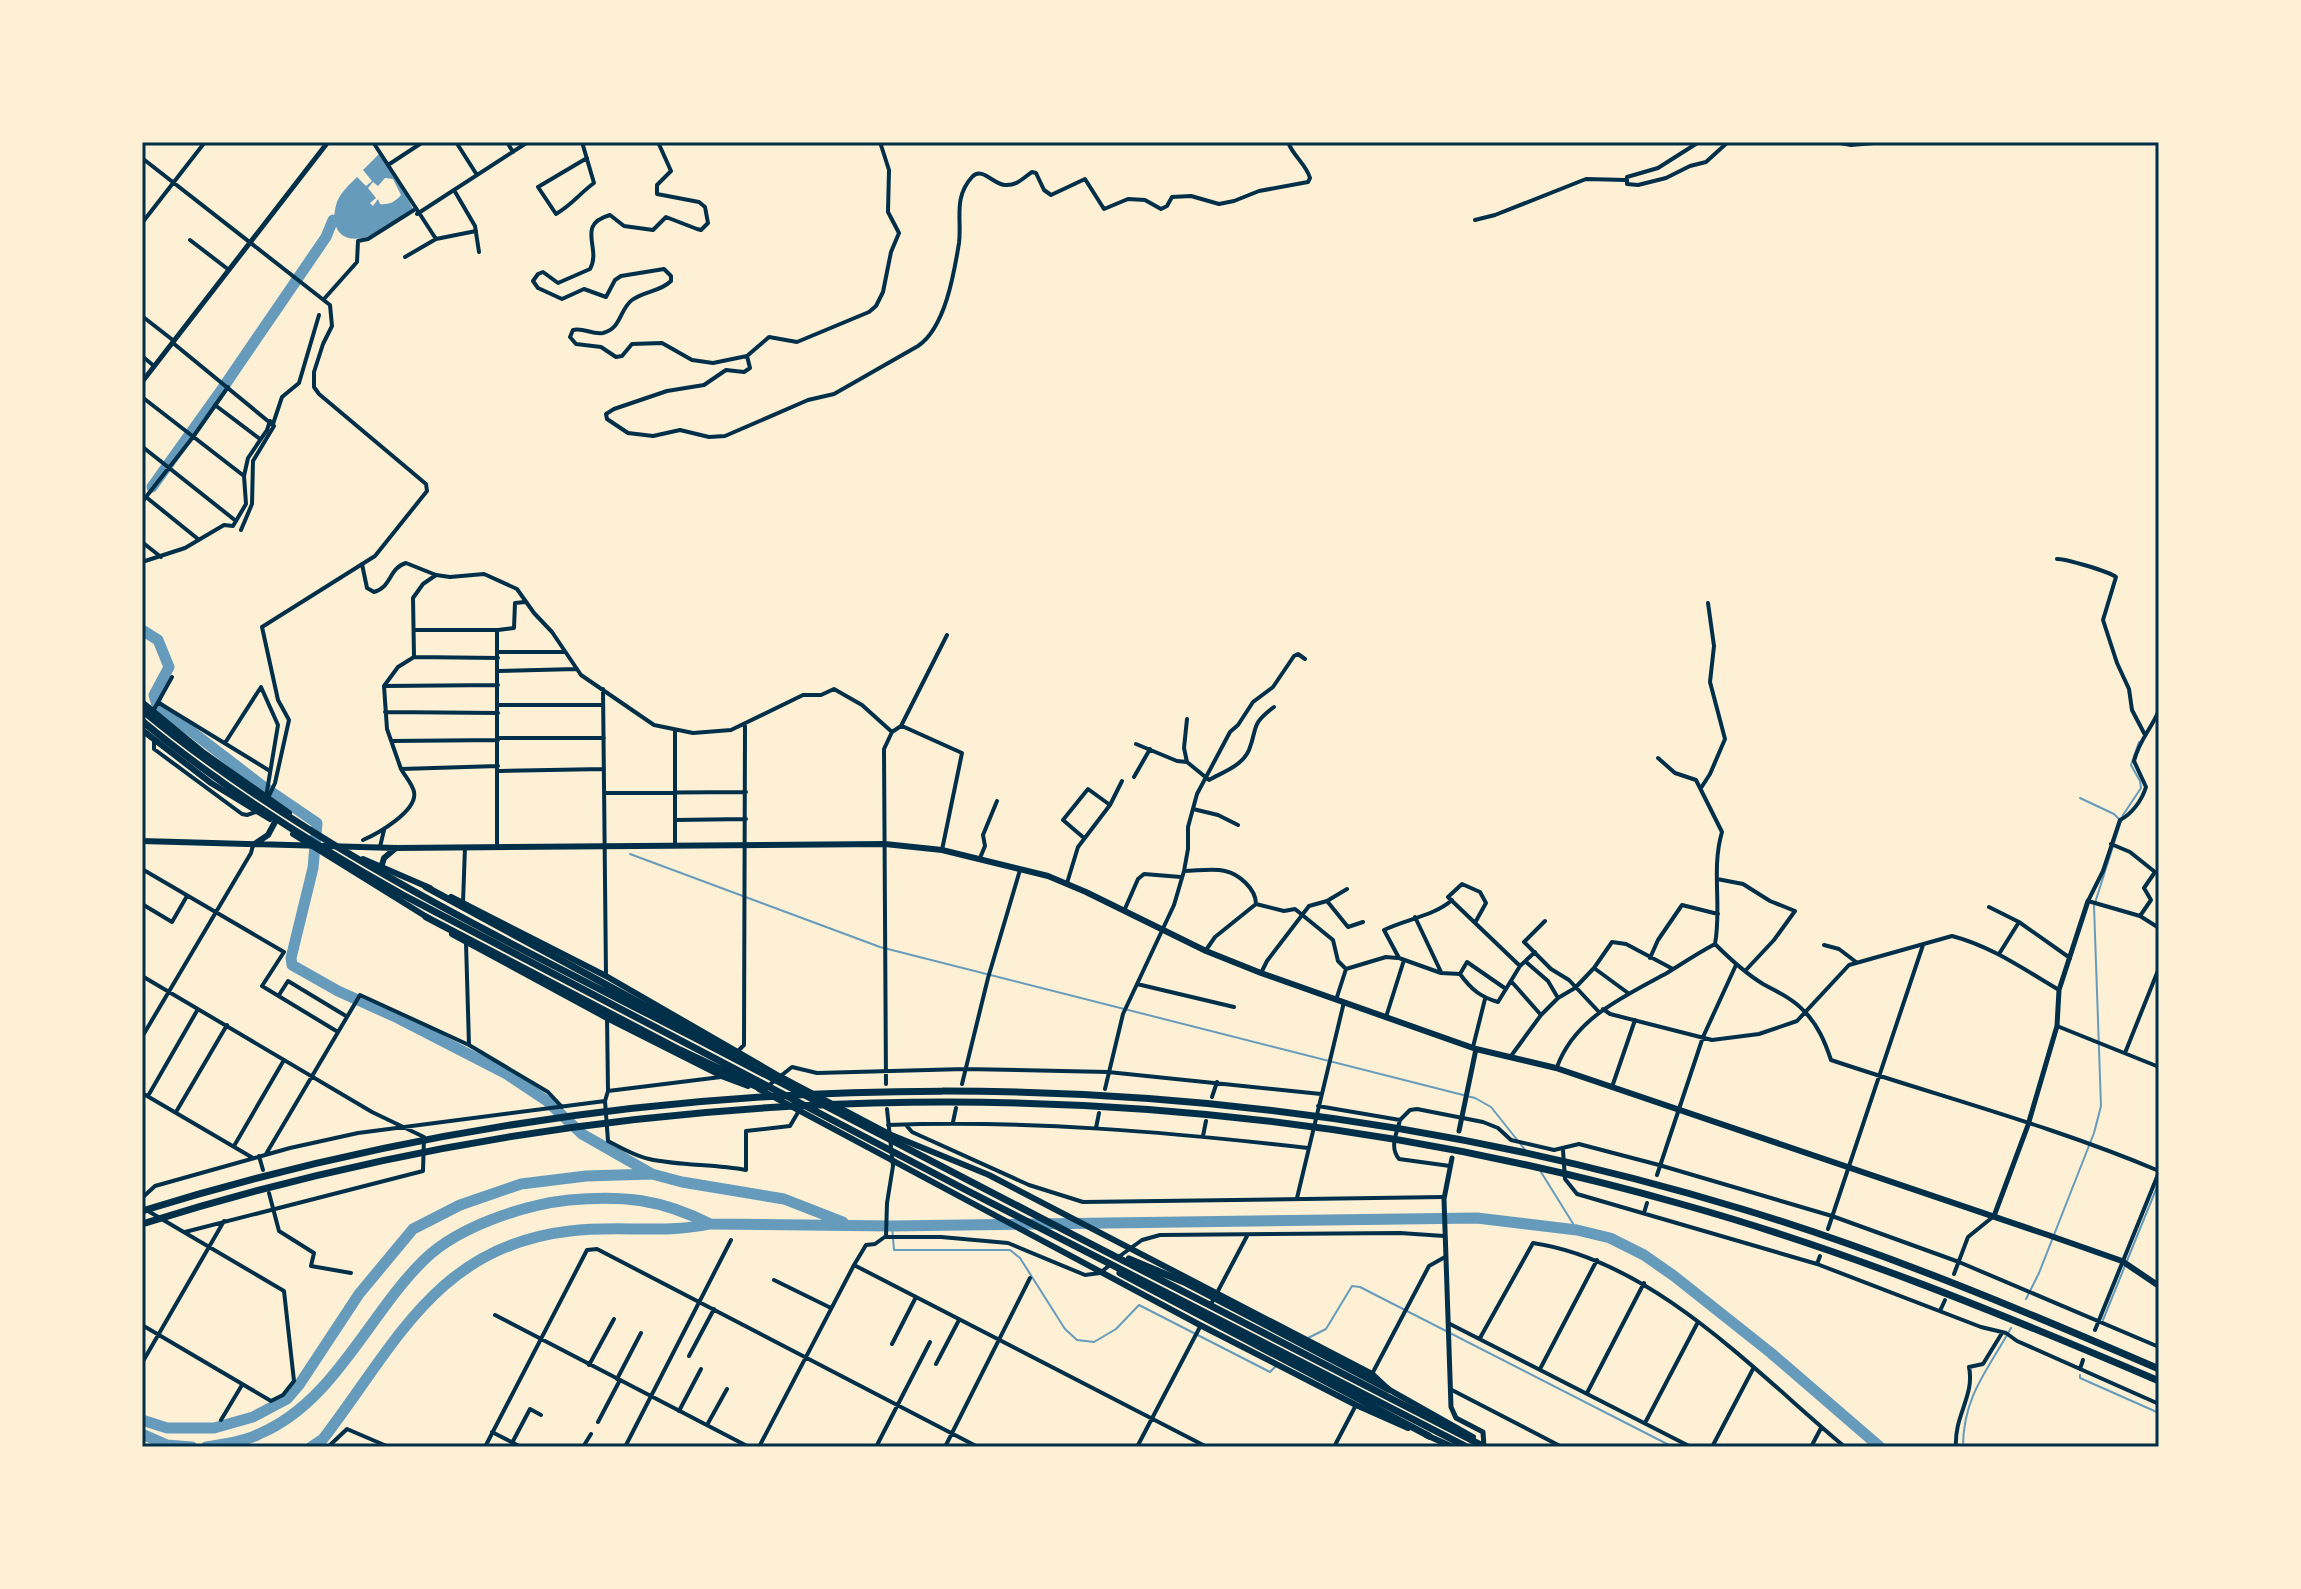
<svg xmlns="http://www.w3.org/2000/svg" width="2301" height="1589" viewBox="0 0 2301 1589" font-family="'IBM Plex Sans',sans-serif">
	<rect width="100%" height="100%" fill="#fdf0d5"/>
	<!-- water -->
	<path fill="#669bbc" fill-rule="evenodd" d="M379 154 398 180 413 209C401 217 378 235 363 238 337 243 330 223 337 202 341 192 350 184 357 177L366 186 372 181 363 170ZM385 178 393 179 401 195C395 202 389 205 380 204L378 199 373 206 370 203 376 198 368 188 373 182 378 186Z"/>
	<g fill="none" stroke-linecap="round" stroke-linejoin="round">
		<!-- stream -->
		<path stroke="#669bbc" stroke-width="2" d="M2080 798 2114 814 2120 820
			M630 854 880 947 1475 1098 1491 1107 1526 1151
			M1541 1172 1577 1230
			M892 1226 894 1250H1010L1020 1258 1065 1329 1077 1340 1094 1342 1116 1329 1139 1305 1270 1372 1276 1366
			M2026 1299 2039 1273 2094 1133 2101 1106 2094 906 2123 815 2141 788 2140 781 2131 765 2139 742
			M2103 1320 2159 1182
			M1308 1338 1326 1329 1352 1286 1360 1287 1673 1447
			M2080 1375V1378L2159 1413
			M1963 1447C1963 1396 1988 1370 2011 1328"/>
		<!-- river -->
		<path stroke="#669bbc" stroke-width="11" d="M152 487 220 392 326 237 333 220
			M142 630 158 640 169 667 154 695 157 705 264 787 317 823 313 868 291 958 292 965 338 991 398 1018 505 1073 547 1101 582 1134 652 1174
			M142 1420 167 1428H214L253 1417 287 1399 299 1385 359 1294 413 1229 460 1205 521 1184 586 1176 652 1174 682 1182 784 1199 843 1222
			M142 1434 167 1445 192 1447
			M206 1447C224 1444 243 1442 259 1434 335 1402 368 1314 425 1259 458 1227 523 1205 569 1200 623 1195 661 1199 710 1224
			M311 1447 323 1439C396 1344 437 1246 570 1231 616 1225 664 1234 710 1224L892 1226 1477 1218 1577 1230 1610 1238 1644 1255 1674 1276 1771 1353 1880 1447"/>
		<!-- minor -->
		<path stroke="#003049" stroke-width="4" d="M373 142 436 239
			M456 142 477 175
			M507 142 513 152
			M582 142 594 183C579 194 573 204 556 214L538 187 587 158
			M658 142 671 171 657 185V194L699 202 705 207 708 223 701 230 697 229 666 217 653 230 624 226 610 215C575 225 602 248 590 269L558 283 543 272 538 274 533 281 538 288 562 299 584 289 606 297 615 280 621 276 664 269 671 276V281C660 292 644 291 632 300 619 310 622 328 603 333 592 335 583 327 573 330L570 337 576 344 601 347 616 357 622 356 632 344 662 343 692 360 713 363 747 356 769 337 797 342 869 312 876 306 883 292 891 252 899 233 888 212 889 170 880 142
			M1699 142 1658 168 1627 177V184L1638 185 1666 178 1690 166 1706 162 1728 142
			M1835 142 1851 145 1886 142
			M142 158 330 305 332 326 323 344 314 372V387L319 394 426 484 427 491 375 556 262 627 278 700 289 720 275 783 268 798
			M388 165 423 142
			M454 190 475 226 479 252
			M417 214 528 142
			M1475 220 1495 215 1586 179 1626 180
			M142 223 205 142
			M190 240 229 270
			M405 257 436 239 476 231
			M324 299 357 262 358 241 368 239 414 210
			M142 316 174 341
			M173 343 274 426 253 461 252 504 241 530
			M142 356 154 366
			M747 356 750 368 744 372 726 370 704 385 667 391 614 409 606 414 607 419 628 433 653 436 680 430 709 437 725 436 808 400 834 394 918 346C945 328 954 274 959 243 962 220 953 198 972 177 982 166 994 185 1005 185 1017 186 1023 178 1032 172L1036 173 1044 190 1051 195 1085 179 1104 209 1128 199 1145 200 1161 209 1167 206 1172 197 1191 196 1219 204 1234 201 1259 191 1308 182 1310 178C1306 164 1293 156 1288 142
			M142 397 244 476
			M215 405 260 439
			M273 424 282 397 299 383 319 315
			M144 448 236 521
			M146 497 198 539
			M142 502 193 437 228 387
			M142 542 161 557
			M2057 559C2064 558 2110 572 2116 577L2103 620 2117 663 2129 689 2132 710 2144 733
			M142 562 185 548 224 525 233 526 246 504 244 476 248 458 267 430 270 421
			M362 564 367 588 374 592C391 588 389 568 406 563L436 575 450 577 484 574 517 589 534 613 552 632 581 675 654 725 693 733 731 730 803 695H821L834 689 862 705 892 732
			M436 575 423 584 413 598 414 657 398 667 384 686 387 729 401 769 498 766
			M414 630H497V847
			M498 630 514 628 515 603 525 602
			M497 652H565
			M414 657 498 658
			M498 671 577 669
			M384 686 498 685
			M603 689 606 975
			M159 703 270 771
			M498 705H603
			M2159 710C2151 730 2140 738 2134 761L2146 787C2142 800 2132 814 2120 820L2103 871 2088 901 2140 916 2159 928
			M385 712 498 713
			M152 713 172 677
			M1187 719 1184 748 1187 762
			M902 726 962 753 942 850
			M675 731V846
			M498 738H604
			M154 740V749L242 814 247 815 256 812
			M391 741 498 740
			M225 743 261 687 278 725 266 797
			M1136 744 1177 761 1187 762 1209 780C1223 772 1242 766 1249 750 1258 727 1250 725 1274 707
			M1658 758 1675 773 1696 780 1722 832C1711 869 1722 907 1715 944
			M499 771 604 769
			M1134 777 1150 749
			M1701 788 1710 774 1725 739 1710 682 1714 646 1708 603
			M605 793 746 792
			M1193 809 1218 815 1238 825
			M675 820 746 819
			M1084 838 1063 820 1088 789 1110 805
			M363 840C377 834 418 811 414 792 413 785 405 776 401 769
			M2111 844 2130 852 2155 872 2144 888 2151 900 2140 916
			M380 847 384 830
			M980 858 985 846 983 835 997 801
			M142 869 284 952 262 986 338 1032
			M1184 871C1197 871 1213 868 1225 871 1239 874 1256 889 1256 904L1215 937 1206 950
			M1717 879 1743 884 1770 901 1795 911 1774 940 1745 971
			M1067 883 1078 847 1110 805 1122 781
			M1452 900C1434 916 1406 919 1384 930L1399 958 1441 973 1460 974C1471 989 1480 997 1498 1002L1520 966 1535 952
			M1327 901 1348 927 1363 922
			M463 903 465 847
			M142 904 172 922 187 896
			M1256 904 1284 911 1295 909 1333 940 1338 961 1346 969 1336 1000
			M1989 907 2019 922 2070 958
			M1124 911 1138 879 1144 874 1181 877
			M1415 917 1441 972
			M1476 921 1486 903 1480 892 1462 884 1448 897 1520 966
			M1545 921 1524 942 1551 969 1569 980 1599 1012
			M1715 944C1730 959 1745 973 1763 984 1778 992 1793 999 1804 1011 1818 1025 1825 1042 1831 1060 1941 1097 2053 1126 2159 1171
			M1824 945 1839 949 1856 962
			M1999 954 2019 922
			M1650 958 1658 940 1682 905 1718 914
			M1526 962 1548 981 1558 998
			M1594 968 1628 993
			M1346 969 1386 957 1397 958
			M1261 973 1267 961 1309 906 1327 901 1347 889
			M1460 974 1467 962 1506 989
			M142 976 372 1112 424 1137 423 1171 185 1232
			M1511 981 1541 1015
			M1137 984 1234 1007
			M279 995 288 981 346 1016
			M1603 1009 1610 1014 1712 1040 1759 1034 1797 1021 1849 965 1952 936C1991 946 2025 970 2059 990
			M1386 1017 1404 960
			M2057 1026 2159 1067
			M142 1037 251 853 253 845
			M469 1045 548 1092 562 1107
			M1473 1047 1485 999
			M738 1051 744 1045 745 726
			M2125 1053 2159 968
			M1511 1056 1541 1015 1558 998 1575 988 1594 968 1612 942 1626 944 1673 969
			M1557 1067C1575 1018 1623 997 1667 973 1683 963 1698 953 1715 944
			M886 1084 884 749 892 732 901 726 947 635
			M962 1084 988 978 1020 870
			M768 1086 792 1067 817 1073 965 1069 1108 1072 1321 1094
			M1612 1087 1635 1020
			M1105 1089 1123 1014 1174 905 1184 871 1188 849V827L1197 794 1230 732 1238 725 1253 702 1273 687 1294 656 1298 654 1305 659
			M608 1091 721 1077
			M142 1093 253 1158
			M148 1096 198 1009
			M1212 1097 1217 1082
			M605 1101 608 1141C621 1148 635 1156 649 1159 681 1166 714 1164 746 1170V1131L790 1126 800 1109
			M1318 1106 1400 1120 1410 1110 1417 1109 1483 1122 1498 1128 1511 1140 1554 1150 1579 1144 1659 1165 1832 1216 1959 1262 2159 1347
			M176 1112 227 1025
			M1400 1120C1397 1133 1389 1147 1399 1159L1450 1166
			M953 1122 956 1108
			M888 1125C1029 1120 1168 1132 1308 1148
			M906 1125 912 1132 1029 1185 1083 1202 1444 1197
			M1096 1128 1099 1113
			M1203 1136 1206 1121
			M234 1146 284 1060
			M1563 1150 1565 1179 1577 1194 1817 1264 1981 1327 2006 1333 2017 1341 2159 1404
			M266 1154 360 995 469 1045 466 943
			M259 1156 263 1170
			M1657 1175 1703 1037 1736 965
			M269 1193 279 1231 314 1253 311 1266 351 1273
			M142 1198 155 1186 290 1148 358 1133 605 1101 608 1091 607 1016
			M1297 1198 1344 1002
			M1644 1213 1647 1203
			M1828 1229 1923 945
			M885 1237H941L1008 1243 1085 1275 1100 1273 1111 1264
			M1117 1258 1142 1240 1160 1235 1400 1233 1444 1236
			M1817 1264 1820 1256
			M854 1265 1207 1447
			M1954 1274 1968 1237 1994 1216
			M774 1280 831 1308
			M1210 1306 1247 1236
			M1940 1311 1945 1300
			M495 1315 749 1447
			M1448 1323 1691 1447
			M142 1325 271 1401 283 1395 294 1381 284 1291 148 1211
			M2095 1330 2159 1172
			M1480 1338 1533 1243C1654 1261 1755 1372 1845 1447
			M892 1344 916 1297
			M689 1356 714 1309
			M142 1363 224 1221
			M936 1364 959 1320
			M589 1365 614 1319
			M1540 1369 1597 1260
			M2080 1369 2083 1360
			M1372 1374 1429 1266 1445 1257
			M617 1379 641 1333
			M1450 1389 1562 1447
			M1587 1393 1644 1283
			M679 1411 701 1369
			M221 1420 242 1385
			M598 1422 620 1380
			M1645 1423 1698 1322
			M707 1425 727 1389
			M492 1432 521 1447
			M512 1443 530 1409 541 1415
			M328 1447 347 1429 389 1447
			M485 1447 587 1250 597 1249 978 1447
			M583 1447 591 1434
			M625 1447 731 1240
			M759 1447 854 1265 866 1245 875 1244 886 1236 887 1203 893 1166 887 1109
			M876 1447 930 1342
			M945 1447 1030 1278
			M1137 1447 1201 1325
			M1334 1447 1356 1405
			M1712 1447 1753 1369
			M1811 1447 1821 1428
			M1956 1447C1954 1415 1975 1396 1969 1367L1983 1364 2002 1333"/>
		<!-- tertiary -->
		<path stroke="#003049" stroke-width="5" d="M1459 1131 1476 1049
			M1452 1158 1444 1199 1451 1407 1456 1418 1483 1432 1484 1447
			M1994 1216 2028 1125 2057 1026 2059 990 2088 901"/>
		<!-- secondary -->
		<path stroke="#003049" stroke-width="5" d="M142 382 328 142"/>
		<!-- primary -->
		<path stroke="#003049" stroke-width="6" d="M142 841 396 848 885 844 942 850 1048 876 1086 892 1206 951 1261 973 1476 1049 1556 1068 2048 1235 2122 1261 2159 1286
			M253 845 268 835 275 822
			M381 868 384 858 396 848"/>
		<!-- trunk -->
		<path stroke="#003049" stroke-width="6" d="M142 702 204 753 289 813
			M142 730 211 783 270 819
			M293 834 430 919
			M363 859 430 888
			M451 897 606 976 779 1076 889 1134 989 1175 1372 1374 1388 1389 1473 1437
			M452 934 607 1018 724 1077 748 1086
			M759 1089 1200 1325 1356 1405 1408 1428
			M1426 1435 1453 1447"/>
		<!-- motorway -->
		<path stroke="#003049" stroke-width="7" d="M142 710C307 847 502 938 691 1036 955 1174 1220 1311 1485 1447
			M142 721C223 788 312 844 403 895L968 1191 1467 1447
			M426 887 751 1063
			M426 917 680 1050 764 1090
			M142 1211C658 1051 1225 1052 1742 1209 1885 1252 2022 1310 2159 1369
			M142 1224C637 1068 1183 1062 1681 1204 1846 1250 2002 1314 2159 1381
			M1129 1259 1184 1282 1388 1389
			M1120 1273 1429 1436"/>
	</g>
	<!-- border -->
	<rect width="2301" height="1589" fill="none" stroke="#fdf0d5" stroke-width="288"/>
	<rect x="144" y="144" width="2013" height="1301" fill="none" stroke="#003049" stroke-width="3"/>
</svg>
